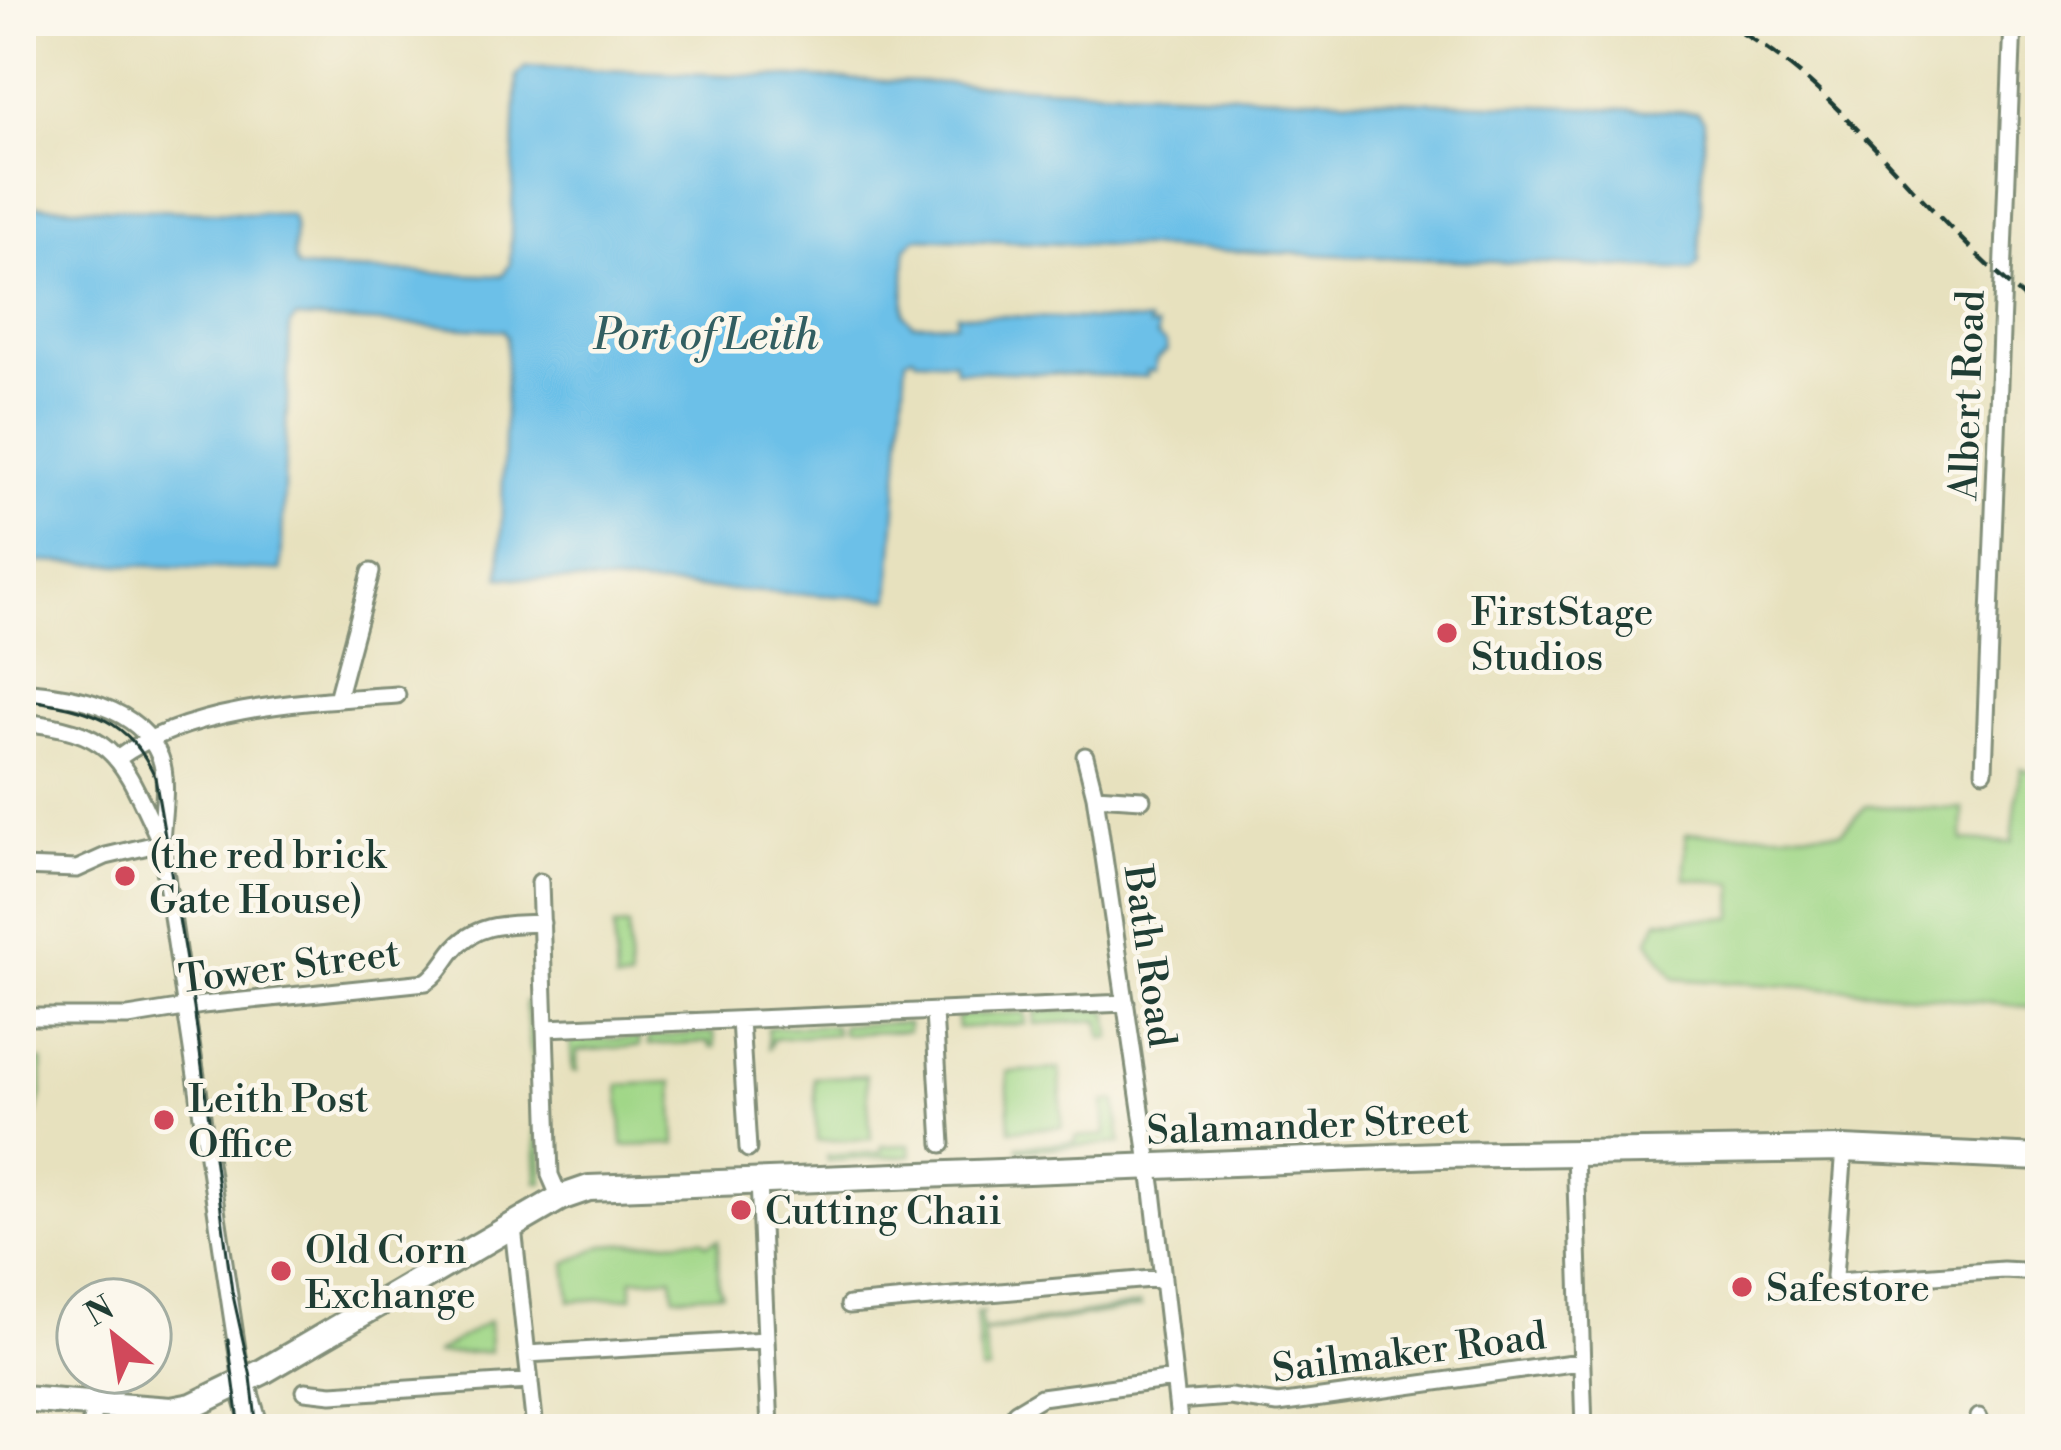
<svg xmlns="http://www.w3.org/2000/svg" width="2061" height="1450" viewBox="0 0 2061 1450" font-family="'Libre Bodoni',serif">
	<rect width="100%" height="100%" fill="#fbf7ec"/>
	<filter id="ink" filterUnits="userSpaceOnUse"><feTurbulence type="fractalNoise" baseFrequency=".00833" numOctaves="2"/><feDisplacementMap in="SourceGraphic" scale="24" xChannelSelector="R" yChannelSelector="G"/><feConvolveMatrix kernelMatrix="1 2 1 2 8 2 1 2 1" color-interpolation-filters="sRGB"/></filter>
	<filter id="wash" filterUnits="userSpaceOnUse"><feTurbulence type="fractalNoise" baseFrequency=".004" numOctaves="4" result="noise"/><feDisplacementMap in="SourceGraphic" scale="48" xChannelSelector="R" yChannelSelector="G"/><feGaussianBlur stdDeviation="2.7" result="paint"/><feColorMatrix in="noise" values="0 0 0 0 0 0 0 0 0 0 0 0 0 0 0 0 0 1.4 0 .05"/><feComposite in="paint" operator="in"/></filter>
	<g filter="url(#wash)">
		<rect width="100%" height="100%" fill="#e7e1be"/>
		<!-- green -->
		<path fill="#a1d788" stroke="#608a5e" stroke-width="3" d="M2020 768 2040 774V1008L1889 992 1675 979 1649 940 1658 920 1733 918 1734 884 1685 878 1686 834 1842 831 1867 806 1963 809 1962 840 2012 843Z
			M628 926 630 981 616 982 614 927Z
			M535 1000 543 1183 537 1182 532 1063 525 1002Z
			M1108 1010 1111 1038H1102L1100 1020 1035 1024V1012Z
			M1025 1013 1026 1024 958 1028 957 1016Z
			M908 1023V1031L842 1034V1025Z
			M834 1025 836 1034 773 1039 769 1049 767 1028Z
			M714 1033 715 1047H710L709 1042 649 1045V1037Z
			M639 1038 640 1046 577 1051V1071H573L570 1041Z
			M21 1061H42V1092L36 1115 21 1111Z
			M1060 1069 1062 1127 1010 1130 1007 1072Z
			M866 1075 871 1139 817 1141 814 1078Z
			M673 1082 676 1144 623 1146 619 1085Z
			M1116 1101 1121 1143 1019 1150 1018 1146 1076 1142V1137L1106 1135 1104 1102Z
			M910 1145 911 1155 827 1161V1156L882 1152V1146Z
			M702 1239 707 1244 718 1240V1284L722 1293 674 1296 672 1277 632 1279V1297L570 1301 566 1263 604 1245Z
			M1140 1304 1141 1307 983 1333 989 1371 981 1372 976 1313 985 1312 980 1314 983 1331Z
			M489 1321 490 1352 434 1354Z"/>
		<!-- water -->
		<path fill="#6cc0e8" stroke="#467e8e" stroke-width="3" d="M526 67 1698 112 1704 120 1699 263 1692 270 917 238 906 248 904 314 912 324 956 323 957 314 1149 322V327H1157V337L1166 343 1167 351 1156 360 1155 371H1147V377L955 370 954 361 916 359 913 355 906 358 890 599 500 577 507 337 503 330 296 318 290 325 281 571 21 561V205L291 215C300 231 288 253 298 268L502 276 510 264 517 76Z"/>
	</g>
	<g filter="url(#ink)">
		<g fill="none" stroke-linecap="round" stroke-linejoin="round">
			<!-- street casing -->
			<g stroke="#838f79" stroke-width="21">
				<path id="street" d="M21 691C70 695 139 705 160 757 169 781 162 817 161 843L242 1382
					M337 699 371 572
					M21 722C119 731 122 761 161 843L106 856 77 869 21 867
					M1085 756 1095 796 1153 1191 1180 1429
					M117 759C189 706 309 701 397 695
					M1984 771 2013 21
					M1095 796 1142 799
					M540 882 550 1175 560 1198
					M934 1013 942 1144
					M21 1017H128L203 1005 426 982C438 974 443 964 452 952 474 923 507 924 542 923
					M740 1020 748 1149
					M546 1028 1126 1003
					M1844 1149 1834 1277 1837 1282 2003 1270 2040 1272
					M1575 1152 1584 1429
					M759 1181 770 1429
					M513 1227 535 1429
					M849 1305 1163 1278
					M527 1354 766 1340
					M305 1391 332 1394 530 1381
					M1177 1401 1230 1397 1278 1404 1579 1362
					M1979 1417 1981 1429
					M89 1429 95 1406
					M1011 1429 1016 1412 1041 1397 1174 1379
					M1809 1429H1814"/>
			</g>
			<!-- primary casing -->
			<g stroke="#838f79" stroke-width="30">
				<path id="primary" d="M242 1382 256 1429
					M21 1399 171 1410 192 1406 262 1372 560 1198 589 1188 1439 1155 1844 1149 2040 1158"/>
			</g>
			<!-- street -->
			<use href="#street" stroke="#fff" stroke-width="15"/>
			<!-- primary -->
			<use href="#primary" stroke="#fff" stroke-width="24"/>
			<!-- tram -->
			<path stroke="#1f3d34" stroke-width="3" d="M21 698C82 709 128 714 155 777L194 1008 232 1291 251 1377 257 1429
				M228 1340 240 1429"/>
			<!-- rail -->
			<path stroke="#1f3d34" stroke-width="4.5" stroke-dasharray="18 9" stroke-linecap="butt" d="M1718 21C1783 51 1827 97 1875 148 1928 205 1980 262 2040 311"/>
		</g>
	</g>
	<!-- markers -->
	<g fill="#d1495b" stroke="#fbf7ec" stroke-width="4.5">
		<circle cx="1447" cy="633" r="12"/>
		<circle cx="125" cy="876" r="12"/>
		<circle cx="164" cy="1120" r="12"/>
		<circle cx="741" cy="1210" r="12"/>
		<circle cx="281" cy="1271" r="12"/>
		<circle cx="1742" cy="1287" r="12"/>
	</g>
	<g text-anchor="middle" stroke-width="9" stroke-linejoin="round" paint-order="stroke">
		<!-- street labels -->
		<g font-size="39" fill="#1f3d34" stroke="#fbf7ec">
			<text transform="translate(1966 395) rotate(-88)" y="14">Albert Road</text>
			<text transform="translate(1151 956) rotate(82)" y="14">Bath Road</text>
			<text transform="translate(289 965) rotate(-7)" y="14">Tower Street</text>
			<text transform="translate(1308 1124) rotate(-2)" y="14">Salamander Street</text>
			<text transform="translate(1409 1351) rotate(-7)" y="14">Sailmaker Road</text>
		</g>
		<!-- poi labels -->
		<g font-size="39" fill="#1f3d34" stroke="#fbf7ec" text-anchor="start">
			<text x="1471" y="625">FirstStage<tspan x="1471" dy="45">Studios</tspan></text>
			<text x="149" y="868">(the red brick<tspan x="149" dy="45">Gate House)</tspan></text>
			<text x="188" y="1112">Leith Post<tspan x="188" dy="45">Office</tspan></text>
			<text x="765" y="1224">Cutting Chaii</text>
			<text x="305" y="1263">Old Corn<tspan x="305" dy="45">Exchange</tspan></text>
			<text x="1766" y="1301">Safestore</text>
		</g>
		<!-- water labels -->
		<g font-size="42" font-style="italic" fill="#325e61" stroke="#fbf7ec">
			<text x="706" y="349">Port of Leith</text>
		</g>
	</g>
	<!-- margin -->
	<rect width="2061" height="1450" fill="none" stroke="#fbf7ec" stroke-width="72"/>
	<!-- north arrow -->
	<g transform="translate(114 1336) rotate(330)"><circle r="57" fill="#fbf7ec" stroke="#a3ada2" stroke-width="3"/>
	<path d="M0-9L21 45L0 30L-21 45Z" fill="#d1495b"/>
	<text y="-18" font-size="33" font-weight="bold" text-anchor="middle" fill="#1f3d34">N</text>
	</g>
</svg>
